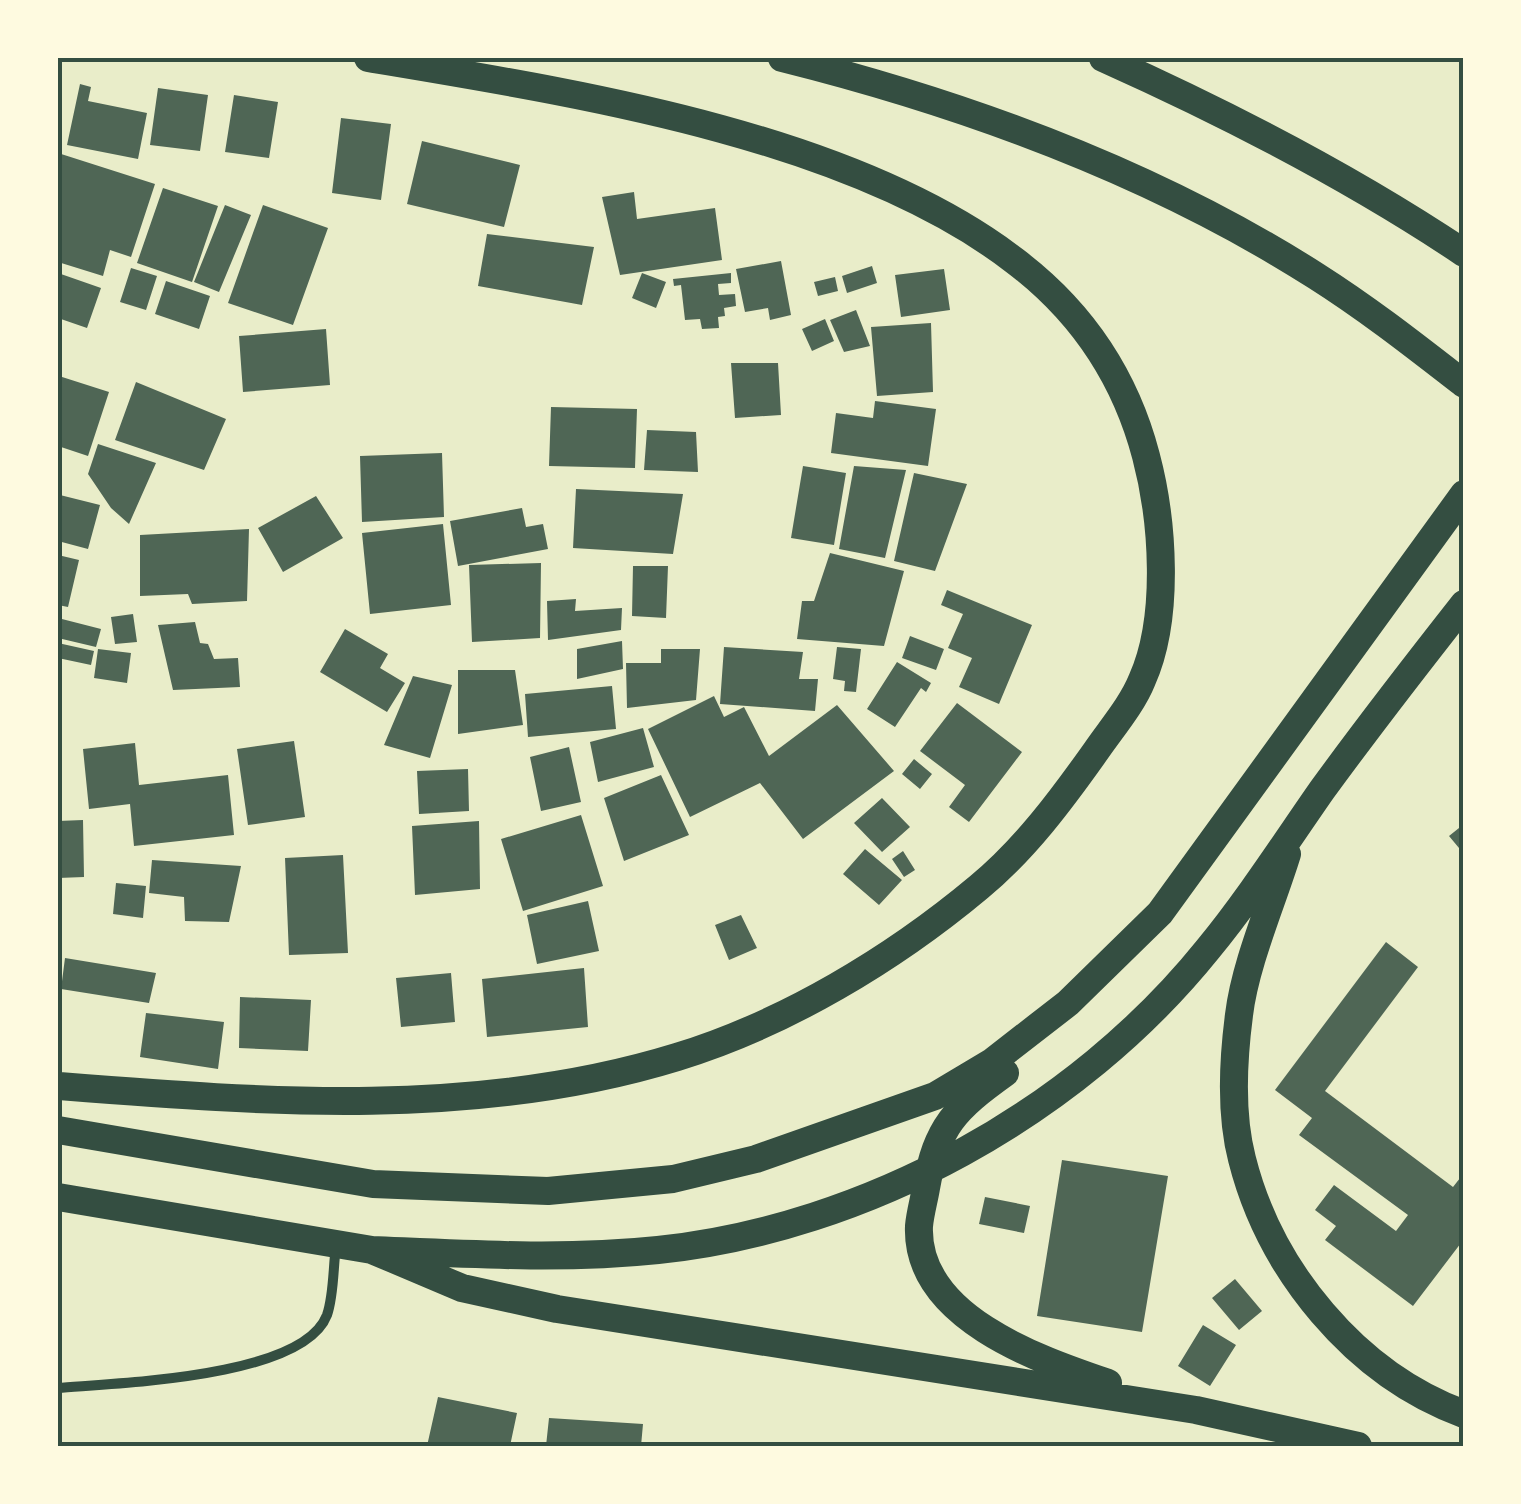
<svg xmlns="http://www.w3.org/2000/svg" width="1521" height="1504" viewBox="0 0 1521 1504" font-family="'Alegreya Sans',sans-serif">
	<rect width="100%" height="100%" fill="#e9edc9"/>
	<!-- building -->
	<path fill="#4f6655" d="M80 84 91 87 88 101 147 113 138 159 67 145Z
		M158 88 208 95 200 151 150 145Z
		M234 95 278 102 269 158 225 152Z
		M341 118 391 124 381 200 332 193Z
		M422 141 520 165 504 227 407 204Z
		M58 153 155 184 131 257 110 250 103 276 58 262Z
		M163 188 218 206 192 282 137 263Z
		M634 192 637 219 715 208 722 260 620 275 602 197Z
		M225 205 251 215 219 292 194 282Z
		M263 205 328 228 293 325 228 303Z
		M487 234 594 247 582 305 478 286Z
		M781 261 791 315 770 320 768 308 745 312 736 269Z
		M872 266 877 283 847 293 842 276Z
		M131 268 157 276 146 310 120 302Z
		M944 269 950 310 901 317 895 275Z
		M58 273 101 288 87 328 58 318Z
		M642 273 666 282 656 308 632 298Z
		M731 273V283L718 284 719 295 735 294 736 306 724 308 725 316 718 317 719 328 702 329 700 319 685 320 681 285 674 286 673 279Z
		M835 277 838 291 818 296 814 282Z
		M166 281 210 296 199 329 155 314Z
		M856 310 870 346 844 352 830 320Z
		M825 319 834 341 812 351 802 329Z
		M931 323 933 392 877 396 871 327Z
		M326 329 330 385 243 392 239 336Z
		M731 363H778L781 415 735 418Z
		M58 367 62 369 59 376 109 392 88 456 58 446Z
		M136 382 226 419 204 470 115 440Z
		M875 401 936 409 928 466 831 453 836 413 873 418Z
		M551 407 637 409 635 468 549 466Z
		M647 430 696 432 698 472 644 470Z
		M98 444 156 463 129 524 111 508 88 474Z
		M442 453 444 517 362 522 360 456Z
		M803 466 846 473 834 545 791 538Z
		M854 466 906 470 885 558 839 549Z
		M914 473 967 484 935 571 894 561Z
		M576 489 683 494 673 554 573 548Z
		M60 495 100 505 88 549 58 541Z
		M316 496 343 538 283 572 258 528Z
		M522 508 526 527 543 524 548 549 458 566 450 521Z
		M443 524 451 605 370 614 362 533Z
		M249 529 247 601 192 604 188 594 140 596V535Z
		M830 553 904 571 884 646 797 639 802 601H814Z
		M58 555 79 560 68 607 58 605Z
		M541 563 540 638 472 642 469 565Z
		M633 566H668L666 618 632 616Z
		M947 590 1032 625 999 704 959 687 972 658 948 648 963 614 941 605Z
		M576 599 575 611 622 608 621 630 548 640 547 601Z
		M133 614 137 642 115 644 111 617Z
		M58 618 101 629 96 647 58 638Z
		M195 622 200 643 208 644 214 659 238 658 240 687 173 690 158 625Z
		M345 629 388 654 380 668 405 683 387 712 320 672Z
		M910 636 944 649 936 670 902 658Z
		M622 641 623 669 577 679V649Z
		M58 643 94 651 91 665 58 658Z
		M724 647 803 652 799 679H818L815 711 720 704Z
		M837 647 861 649 856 692 844 691 845 681 833 679Z
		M98 649 131 653 127 683 94 678Z
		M661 649H700L696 700 627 708 626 663H661Z
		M897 662 931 683 926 692 921 688 895 727 867 709Z
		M458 670H515L523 725 458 734Z
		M413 676 452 685 430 758 384 745Z
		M612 686 616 729 528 737 525 694Z
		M714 696 724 717 744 707 769 756 837 705 894 771 803 839 760 783 690 817 648 729Z
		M957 703 1022 752 969 822 949 807 965 785 920 751Z
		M643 728 654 767 598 782 590 742Z
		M294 741 305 817 248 825 237 749Z
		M135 743 139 785 228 775 234 835 134 846 130 804 89 809 83 749Z
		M569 747 581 802 541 811 530 757Z
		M914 759 932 774 920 789 902 774Z
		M468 769 469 811 419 814 417 771Z
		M661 775 689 835 624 861 604 798Z
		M882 798 910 827 882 852 854 823Z
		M581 815 603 886 523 911 501 839Z
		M83 820 84 877 58 878V821Z
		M479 821 480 889 415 895 412 826Z
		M1464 824V854L1449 836Z
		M865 849 902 880 879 905 843 874Z
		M903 851 915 870 904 877 892 859Z
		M343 855 348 953 289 955 285 858Z
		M152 860 241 866 229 922 185 921 184 897 149 893Z
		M116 883 146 886 143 918 113 914Z
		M588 901 599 951 537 964 527 915Z
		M741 915 757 948 729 960 715 925Z
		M1386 942 1418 967 1325 1091 1453 1187 1464 1173V1239L1413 1306 1325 1240 1336 1226 1315 1210 1334 1185 1396 1231 1408 1215 1299 1135 1312 1118 1275 1090Z
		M65 958 156 973 149 1003 61 989Z
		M584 968 588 1027 487 1037 482 979Z
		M451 973 455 1022 401 1027 396 978Z
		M240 997 311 1000 308 1051 239 1048Z
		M146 1013 224 1022 218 1069 140 1057Z
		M1062 1160 1168 1176 1142 1332 1037 1316Z
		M985 1197 1030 1206 1024 1233 979 1224Z
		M1235 1279 1262 1311 1239 1330 1212 1298Z
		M1203 1325 1236 1345 1210 1386 1178 1366Z
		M438 1397 517 1413 510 1446H427Z
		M549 1418 643 1424 641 1446H546Z"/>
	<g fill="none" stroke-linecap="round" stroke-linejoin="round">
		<!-- minor -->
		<path stroke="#344e41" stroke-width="10" d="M58 1388C117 1383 303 1378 327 1315 334 1295 333 1267 336 1246"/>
		<!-- trunk -->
		<path stroke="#344e41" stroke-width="28" d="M782 58C966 104 1156 174 1316 276 1368 309 1415 346 1464 384
			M1103 58C1228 114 1349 176 1464 253
			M1287 854C1272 903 1245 964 1239 1015 1233 1061 1230 1113 1242 1159 1270 1270 1355 1374 1464 1414
			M1005 1073C955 1109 937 1126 926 1188 924 1200 920 1214 919 1226 915 1318 1041 1360 1108 1383
			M58 1086C264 1102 476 1119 677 1057 785 1024 893 959 979 887 1025 849 1062 799 1096 751 1111 729 1132 705 1142 680 1170 618 1163 520 1146 456 1125 376 1081 311 1015 261 850 134 570 92 368 58
			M58 1130 373 1184 548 1191 673 1179 756 1159 935 1096 992 1062 1068 1003 1160 913 1464 494
			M58 1197 372 1250 462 1288 557 1309 1196 1410 1358 1446
			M372 1250C467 1254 563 1260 658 1250 867 1228 1077 1112 1208 949 1249 899 1285 843 1322 790 1368 727 1416 665 1464 604"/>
	</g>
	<!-- border -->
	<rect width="1521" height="1504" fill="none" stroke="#fefae0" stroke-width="120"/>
	<rect x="60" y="60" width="1401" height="1384" fill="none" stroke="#344e41" stroke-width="4"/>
</svg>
